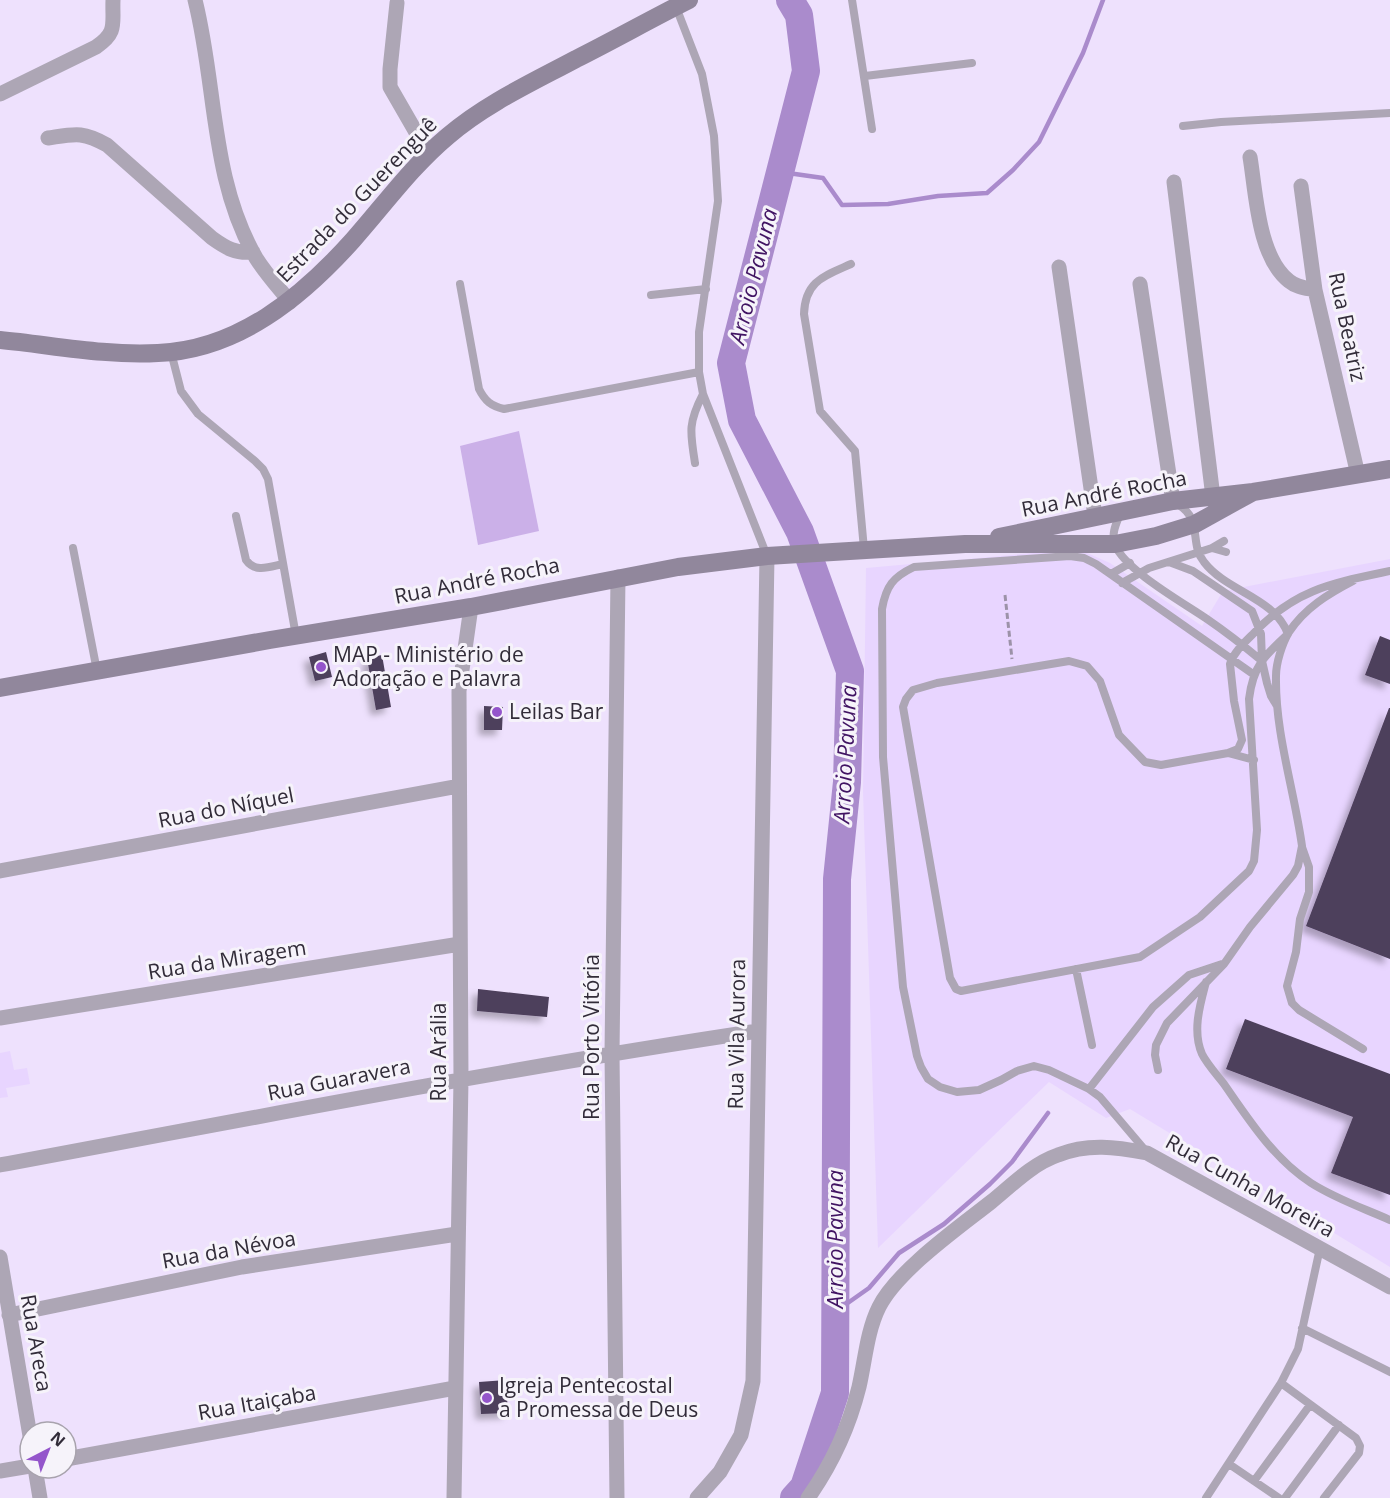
<svg xmlns="http://www.w3.org/2000/svg" width="1390" height="1498" viewBox="0 0 1390 1498" font-family="'Open Sans',sans-serif">
	<defs>
		<filter id="shadow"><feDropShadow dx="-5.5" dy="5.5" stdDeviation="3" flood-color="#0004"/></filter>
	</defs>
	<rect width="100%" height="100%" fill="#eee1fd"/>
	<!-- built -->
	<path fill="#e8d5ff" d="M1067 550 1087 553 1110 563 1202 626 1223 591 1390 559V1267L1130 1109 1106 1118 1049 1082 878 1248 863 792 866 568Z
		M10 1051 14 1070 27 1068 30 1084 6 1088 8 1097 0 1098V1053Z"/>
	<!-- green -->
	<path fill="#cbb0e8" d="M519 431 539 531 478 545 460 446Z"/>
	<g fill="none" stroke-linecap="round" stroke-linejoin="round">
		<!-- stream -->
		<path stroke="#aa8bcc" stroke-width="4.5" d="M781 172 823 178 842 205 888 204 938 196 987 193 1013 170 1039 142 1083 53 1103 0
			M835 1312 869 1288 899 1253 944 1224 990 1184 1012 1162 1048 1113"/>
		<!-- river -->
		<path stroke="#aa8bcc" stroke-width="28" d="M790 0 799 15 806 71 731 363 742 420 800 532 850 671 847 782 837 879 835 1393 804 1487 794 1498"/>
	</g>
	<!-- building -->
	<path fill="#4d3f5b" filter="url(#shadow)" d="M1380 636 1390 640V684L1365 675Z
		M326 652 332 677 315 681 309 657Z
		M382 655 391 707 376 710 367 658Z
		M484 706 503 707 502 730H484Z
		M1389 708H1390V959L1306 926Z
		M478 989 549 997 547 1017 477 1011Z
		M1245 1019 1390 1074V1195L1331 1173 1353 1117 1226 1069Z
		M506 1380 508 1413 481 1414 479 1382Z"/>
	<g fill="none" stroke-linecap="round" stroke-linejoin="round">
		<!-- path -->
		<path stroke="#9c92a8" stroke-width="3" stroke-dasharray="6 3" stroke-linecap="butt" d="M1005 595 1012 659"/>
		<!-- service -->
		<path stroke="#ada6b5" stroke-width="8" d="M852 0 872 129
			M676 7 702 74 714 136 718 201 699 332V372L703 394 767 556
			M865 76 972 63
			M1183 126 1221 122 1390 113
			M851 264C824 276 805 281 804 314L820 411 855 451 864 549
			M460 284 479 389C485 401 491 406 504 409L699 372
			M651 295 706 289
			M171 352 181 391 198 414 255 461 263 469 268 479 296 636
			M695 463C690 432 688 423 703 394
			M1179 505C1203 520 1189 544 1204 562 1227 592 1274 597 1288 634 1264 656 1253 666 1249 699L1257 830 1254 861 1249 871 1200 917 1140 957 961 991 956 989 950 978 903 707 906 699 913 690 937 683 1069 661 1087 666 1100 681 1119 735 1145 762 1161 765 1228 753 1238 749 1242 740 1234 701 1230 664C1234 652 1244 643 1253 634 1295 589 1333 583 1390 571
			M1120 514C1116 524 1111 534 1115 545 1126 571 1184 603 1207 619 1226 632 1244 646 1262 661
			M236 516 246 560C255 573 269 567 283 564
			M73 548 97 671
			M1212 548 1226 552
			M1169 562 1193 571 1252 611 1261 634 1262 661 1267 683 1271 696 1277 706
			M1111 574 1130 563
			M1122 583 1149 568 1212 548 1224 541
			M1228 753 1254 760
			M1302 847 1309 867V892L1300 919 1296 952 1287 986 1292 1003 1299 1010 1363 1049
			M1076 969 1092 1045
			M1206 982C1200 1005 1192 1031 1202 1054 1207 1064 1217 1075 1224 1084 1249 1120 1274 1159 1311 1183 1336 1199 1363 1208 1390 1220
			M1158 1070 1155 1055 1156 1045 1167 1023 1224 964 1250 927 1293 875 1298 866 1302 846C1294 789 1275 733 1276 676 1276 663 1282 644 1289 632 1305 608 1328 594 1353 581
			M1089 1089 1153 1007 1189 975 1222 964
			M1145 1150 1100 1097 1089 1089 1049 1070 1034 1066 1017 1071 1001 1080 979 1090 957 1092 940 1087 928 1079 921 1067 917 1056 903 987 883 757 882 609C886 586 893 577 914 567L1070 556 1084 558 1096 564 1253 674
			M1302 1328 1390 1372
			M1281 1383 1356 1438 1360 1446 1359 1453 1324 1498
			M1229 1464 1279 1498
			M1254 1481 1310 1405
			M1206 1498 1281 1383 1298 1349 1320 1248
			M1285 1498 1339 1425"/>
		<!-- minor -->
		<path stroke="#ada6b5" stroke-width="15" d="M195 0C217 87 210 178 256 258 266 274 279 288 290 302
			M397 3 390 69V87L428 153
			M0 94 96 47C118 32 112 24 113 0
			M48 138C75 134 82 131 107 145L212 238C226 248 236 254 253 252
			M1250 157C1256 193 1258 257 1289 281 1296 287 1306 288 1315 290
			M1174 182 1213 497
			M1301 186 1315 290 1358 475
			M1059 267 1095 516
			M1140 284 1173 501
			M0 871 459 786
			M0 1018 460 944
			M0 1165C252 1118 504 1069 758 1031
			M0 1257 30 1436
			M9 1315 242 1267 457 1234
			M66 1459 455 1388
			M35 1468 40 1498
			M0 1471 30 1466
			M454 1498 461 1079 459 691 471 607
			M617 1498 612 1053 618 577
			M697 1498 720 1472 741 1435 753 1381 767 556
			M808 1498C832 1464 849 1427 859 1387 865 1361 867 1331 879 1307 897 1271 958 1228 991 1202 1012 1185 1032 1164 1058 1155 1088 1143 1116 1147 1147 1153L1390 1287"/>
		<!-- secondary -->
		<path stroke="#91879c" stroke-width="18" d="M0 340C52 345 106 356 158 353 238 350 302 297 353 240 384 205 412 166 448 136 485 104 533 82 576 59 614 40 651 19 689 0
			M999 537 1173 501 1253 492 1390 469
			M0 688 270 640 471 607 678 567 767 556 965 544H1115L1156 536 1195 524 1253 492"/>
	</g>
	<!-- markers -->
	<g fill="#9455cb" stroke="#f6f3fa" stroke-width="2">
		<circle cx="321" cy="667" r="6"/>
		<circle cx="497" cy="712" r="6"/>
		<circle cx="487" cy="1398" r="6"/>
	</g>
	<g text-anchor="middle" stroke-width="6" stroke-linejoin="round" paint-order="stroke">
		<!-- street labels -->
		<g font-size="21" fill="#322c39" stroke="#f6f3fa">
			<text transform="translate(357 200) rotate(-46)" y="7">Estrada do Guerenguê</text>
			<text transform="translate(1347 327) rotate(78)" y="7">Rua Beatriz</text>
			<text transform="translate(1104 494) rotate(-11)" y="7">Rua André Rocha</text>
			<text transform="translate(477 581) rotate(-11)" y="7">Rua André Rocha</text>
			<text transform="translate(226 808) rotate(-11)" y="7">Rua do Níquel</text>
			<text transform="translate(227 960) rotate(-9)" y="7">Rua da Miragem</text>
			<text transform="translate(737 1034) rotate(-89)" y="7">Rua Vila Aurora</text>
			<text transform="translate(592 1037) rotate(-90)" y="7">Rua Porto Vitória</text>
			<text transform="translate(439 1052) rotate(-90)" y="7">Rua Arália</text>
			<text transform="translate(339 1080) rotate(-11)" y="7">Rua Guaravera</text>
			<text transform="translate(1250 1186) rotate(29)" y="7">Rua Cunha Moreira</text>
			<text transform="translate(229 1250) rotate(-10)" y="7">Rua da Névoa</text>
			<text transform="translate(36 1343) rotate(80)" y="7">Rua Areca</text>
			<text transform="translate(257 1403) rotate(-10)" y="7">Rua Itaiçaba</text>
		</g>
		<!-- poi labels -->
		<g font-size="21" fill="#322c39" stroke="#f6f3fa" text-anchor="start">
			<text x="333" y="662">MAP - Ministério de<tspan x="333" dy="24">Adoração e Palavra</tspan></text>
			<text x="509" y="719">Leilas Bar</text>
			<text x="499" y="1393">Igreja Pentecostal<tspan x="499" dy="24">a Promessa de Deus</tspan></text>
		</g>
		<!-- water labels -->
		<g font-size="22" font-style="italic" fill="#411463" stroke="#f6f3fa">
			<text transform="translate(753 276) rotate(-76)" y="8">Arroio Pavuna</text>
			<text transform="translate(845 754) rotate(-87)" y="8">Arroio Pavuna</text>
			<text transform="translate(835 1239) rotate(-90)" y="8">Arroio Pavuna</text>
		</g>
	</g>
	<!-- north arrow -->
	<g transform="translate(48 1450) rotate(42)"><circle r="28" fill="#f6f3fa" stroke="#a8a3ad" stroke-width="1.5"/>
	<path d="M0-4.5L10 22L0 15L-10 22Z" fill="#9455cb"/>
	<text y="-9" font-size="16" font-weight="bold" text-anchor="middle" fill="#322c39">N</text>
	</g>
</svg>
